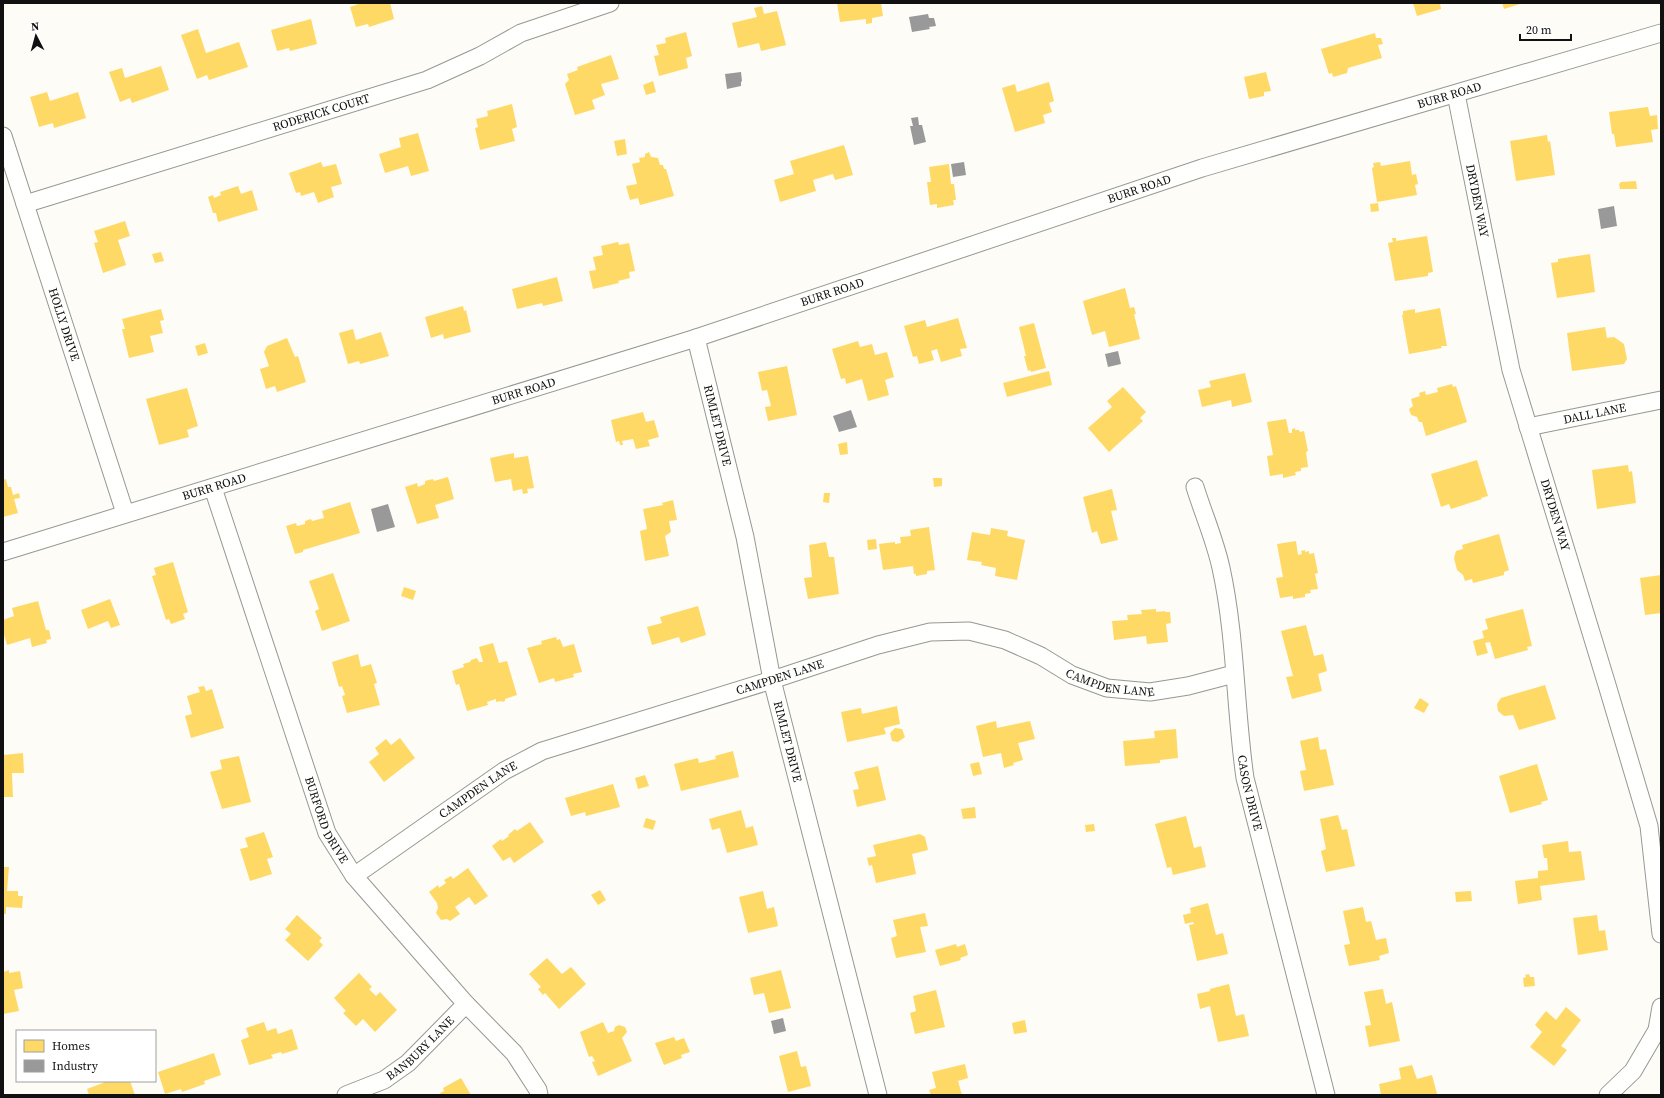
<svg xmlns="http://www.w3.org/2000/svg" width="1664" height="1098" viewBox="0 0 1664 1098" font-family="'Source Serif 4',serif">
	<rect width="100%" height="100%" fill="#fdfcf7"/>
	<!-- homes -->
	<path fill="#ffd966" d="M361 3H390L394 19 369 27 368 24 356 27 350 7Z
		M837 3H881L883 16 872 18V23L866 24V19L840 22Z
		M1413 3H1440L1441 9 1417 16Z
		M1502 3H1523L1504 9Z
		M762 6 764 14 777 11 786 45 761 51 759 43 738 48 732 23 757 17 754 8Z
		M311 19 317 44 290 51 289 48 277 51 271 30Z
		M198 29 206 53 239 42 248 67 209 80 207 75 197 79 181 35Z
		M686 32 692 56 686 58 688 68 659 76 654 56 659 55 656 45 666 43 665 38Z
		M1375 33 1376 38H1381L1383 44 1378 45 1382 58 1348 68 1347 73 1333 77 1332 73 1329 74 1321 49Z
		M611 55 619 79 601 84 605 95 592 100 595 109 575 115 565 84 569 80 567 74 578 70 577 67Z
		M161 66 169 90 132 103 130 98 120 102 109 72 122 68 125 78Z
		M1266 72 1271 91 1264 92V96L1249 99 1244 77Z
		M653 81 656 92 646 95 643 85Z
		M1049 82 1054 101 1049 103 1052 112 1043 115 1045 123 1015 132 1002 88 1015 84 1017 92Z
		M47 92 50 101 78 92 86 118 54 128 53 123 39 127 30 97Z
		M512 104 517 127 512 129 515 141 480 150 475 128 478 127 476 119 488 116 487 111Z
		M1648 107 1650 116 1657 115 1658 129 1651 130 1653 142 1616 147 1614 134H1612L1609 112Z
		M418 133 429 171 411 176 408 166 385 173 379 154 401 147 399 138Z
		M1547 135 1548 142 1550 141 1555 175 1516 181 1510 141Z
		M625 139 627 154 617 156 614 141Z
		M844 145 853 175 835 180 833 174 813 180 816 191 780 202 774 180 794 174 790 161Z
		M649 152 651 157 658 158 660 165H663L664 169H666L674 196 640 205 638 198 630 200 626 186 637 184 632 164 640 162 639 158 645 157V154Z
		M1410 161 1412 175 1416 174 1418 184 1415 185 1417 195 1377 202 1372 168 1374 167 1373 163 1380 162 1381 166Z
		M321 162 323 167 336 164 342 184 331 187 334 197 318 203 314 192 301 196 300 192 296 193 289 173Z
		M949 164 951 184H954L956 200H953L954 205 937 208V204L930 205 927 182H931L929 167Z
		M1636 181 1637 189H1620L1619 184 1621 182Z
		M238 186 241 194 252 190 258 210 218 222 216 213H213L208 197 213 195 214 198 221 195 220 192Z
		M1378 203 1379 211 1371 212 1370 204Z
		M125 221 130 236 118 240 126 265 103 273 94 243 98 242 94 231Z
		M1427 236 1433 272 1428 273V276L1395 281 1388 243 1393 242 1392 238H1396V241Z
		M618 242 619 245 629 243 635 271 629 272 630 278 618 281 619 283 593 289 589 271 596 270 593 257 603 255 601 246Z
		M161 252 164 261 155 263 152 254Z
		M1590 254 1595 292 1557 298 1551 263 1558 262V259Z
		M557 277 563 301 543 306 542 303 517 309 512 289Z
		M1125 288 1130 308 1134 307 1136 314H1134L1140 339 1109 347 1105 331 1092 335 1083 301Z
		M463 306 464 311 466 310 471 332 444 339 443 334 431 338 425 317Z
		M1440 308 1447 346H1441L1442 348 1409 354 1402 315H1403V311L1415 309V313Z
		M161 309 164 320 160 321 163 333 150 336 154 352 129 358 122 329H125L122 319Z
		M958 318 967 348 960 349 962 356 941 362 937 349 931 351 934 360 919 364 917 356 913 357 904 326 925 320 927 327Z
		M1034 323 1046 368 1031 372 1030 370 1028 371 1024 356H1026L1019 327Z
		M1605 327 1607 338 1614 337 1624 344 1627 359 1624 364 1572 371 1567 333Z
		M353 329 356 340 381 332 389 356 360 364 359 361 348 364 339 333Z
		M287 338 295 357 298 356 306 382 277 392 275 386 266 389 260 369 269 366 264 352 267 346Z
		M858 341 860 347 872 344 875 355 887 352 894 377 885 380 889 395 868 401 862 379 846 384 845 378 841 379 832 349Z
		M205 343 208 353 198 356 195 346Z
		M787 366 797 415 768 421 765 407 771 406 767 390 762 391 758 372Z
		M1049 371 1052 385 1007 397 1003 383Z
		M1245 373 1252 402 1232 407 1231 400 1202 407 1198 390 1211 387 1209 381Z
		M1452 384 1453 387 1456 386 1467 422 1426 436 1422 422H1419L1417 417 1411 415 1409 409 1413 406 1411 399 1420 396 1419 393 1425 391 1426 395 1438 392 1437 388Z
		M1123 387 1146 412 1140 418 1143 421 1109 452 1088 428 1112 407 1107 401Z
		M187 388 198 426 187 430 189 437 159 445 146 399Z
		M643 412 646 422 654 420 659 437 648 440 650 446 636 449 633 439 622 441 623 445H620L619 441 616 442 611 420Z
		M1286 419 1289 433H1292V429L1295 428V430H1299L1300 432 1304 431 1308 451 1306 452 1308 467 1301 468V471L1295 472 1296 475 1283 478V474L1270 476 1267 456 1273 455 1267 422Z
		M847 442 848 454 840 455 838 444Z
		M514 453V458L528 456 534 488 527 489 528 493 523 494 522 489 513 491 511 479 495 482 490 458Z
		M1477 460 1488 496 1481 498 1482 499 1451 509 1449 504 1441 507 1431 474Z
		M1628 465 1629 472 1632 471 1636 503 1597 509 1592 470Z
		M448 477 454 499 435 505 439 518 417 524 405 487 417 483 418 487 425 484V481L433 479 434 481Z
		M933 478H942V486L934 487Z
		M6 479 8 487H11L13 495 19 493 20 498 14 499 18 513 3 517V480Z
		M1112 489 1117 510 1111 511 1118 540 1101 544 1097 531 1092 533 1083 497Z
		M824 493H830L829 503 823 502Z
		M673 500 677 520 669 521 671 532 665 536 669 556 645 561 640 531 647 529 643 509 663 505 662 503Z
		M350 502 360 533 303 550V552L295 554 286 526 296 523 297 526 305 524V521L311 519 312 521 324 518 322 511Z
		M929 527 935 570 927 571V574L916 576V574H914L913 566 883 570 879 544 895 542V544L901 543 900 537 911 536 910 530Z
		M991 528 1008 531 1007 536 1025 540 1017 580 995 576 996 568 981 565 982 562 967 560 972 532 990 535Z
		M1499 534 1509 570 1504 572V575L1473 583 1472 579 1465 581 1463 575 1457 570 1454 558 1456 551 1463 549 1462 545Z
		M876 539 877 549 868 550 867 540Z
		M1296 541 1298 555 1302 554 1301 551 1305 550V552L1309 551V554L1314 553 1318 573 1315 574 1318 589 1310 590 1311 593 1305 594V597L1293 599V596L1280 598 1276 578 1283 577 1277 544Z
		M826 542 829 557H834L839 594 808 599 804 578 812 577 809 545Z
		M173 562 188 612 183 614 185 619 171 624 169 619 166 620 152 576 156 575 154 568Z
		M333 573 350 621 322 631 315 611 319 609 309 581Z
		M1661 575V613L1645 615 1640 578Z
		M404 587 416 591 413 600 401 596Z
		M110 599 120 625 111 628 108 621 88 629 81 610Z
		M38 601 46 630H49L51 639 46 640 47 643 32 647 30 638 7 645 3 631V620L14 616 12 608Z
		M698 606 706 635 681 643 679 637 652 645 647 627 662 623 660 617Z
		M1156 609V612L1165 611V612H1170L1171 623 1166 624 1168 642 1147 644 1146 636 1114 640 1112 621 1128 620 1127 615 1142 614 1141 610Z
		M1523 609 1532 646 1527 647 1528 650 1495 659 1490 642 1485 643 1488 653 1477 656 1473 641 1484 638 1482 631 1488 629 1485 619Z
		M1306 625 1314 656 1323 654 1327 671 1318 674 1322 691 1292 699 1286 677 1293 676 1281 631Z
		M556 637 557 640 560 639 563 647 574 644 582 672 573 674 574 677 555 682 554 678 539 683 527 648 542 644 541 641Z
		M493 643 499 663 507 661 517 695 505 699V701L502 702 501 701 496 702V699L487 702 488 705 467 711 459 684 456 685 452 671 464 667 463 664 470 662 471 660 477 658 479 662H483L479 647Z
		M358 654 361 667 371 664 377 683 374 684 380 705 347 713 342 696 345 695 342 686 339 687 332 662Z
		M1545 685 1556 719 1519 730 1513 715 1504 716 1498 711 1497 704 1501 698Z
		M204 686 206 691 212 689 224 728 191 738 185 716 192 714 187 696 200 692 198 687Z
		M1420 698 1429 704 1424 713 1414 708Z
		M897 706 900 724 884 728 886 734 847 742 841 712 861 708 862 714Z
		M996 721 997 728 1030 721 1035 739 1018 743 1023 760 1013 763 1014 765 1004 768 1001 753 983 757 976 726Z
		M895 728 902 729 905 737 898 742 892 741 890 733Z
		M1176 729 1178 758 1160 760V763L1125 766 1123 741 1155 738 1154 731Z
		M1318 737 1320 750 1326 749 1334 785 1304 791 1300 771 1306 770 1300 741Z
		M400 738 415 758 384 782 369 762 379 754 375 748 386 739 391 745Z
		M733 751 739 777 681 791 674 764 698 758 699 763 716 759 715 756Z
		M23 753 24 773H12L13 797H3V755Z
		M239 756 251 802 222 809 210 772 222 769 220 760Z
		M979 762 982 774 973 776 970 764Z
		M1537 764 1548 800 1541 802 1542 804 1510 813 1499 776Z
		M878 766 886 800 857 807 853 790 859 789 854 772Z
		M645 775 649 786 638 789 635 778Z
		M613 784 620 807 586 816 585 812 571 816 565 798Z
		M975 807 976 818 963 819 961 809Z
		M741 810 746 828 753 826 758 845 727 853 720 828 712 830 709 819Z
		M1338 815 1342 830 1347 829 1355 866 1326 872 1321 851 1326 849 1320 819Z
		M1186 816 1194 848 1201 846 1206 867 1173 875 1171 867 1167 868 1155 824Z
		M646 818 656 821 653 830 643 827Z
		M530 822 544 842 514 863 510 857 503 861 492 846 501 839 502 841 509 836 508 835 515 829 517 831Z
		M1094 824 1095 831 1086 832 1085 825Z
		M264 832 273 857 267 859 272 874 250 881 240 849 248 847 245 838Z
		M920 834 925 837 928 850 912 854 916 874 876 883 872 865 869 866 867 858 876 856 873 845Z
		M1568 841 1569 852 1581 851 1585 880 1540 886 1542 900 1518 904 1515 881 1538 878V871L1548 870 1547 858H1544L1542 845Z
		M3 867H9L7 891H18V896H23L22 908 6 907V914H3Z
		M468 868 488 896 475 905 469 897 455 907 460 914 450 921 447 919 441 920 436 913 438 908 437 903 429 892 438 885 439 888 446 883 444 880 451 876 453 879Z
		M600 890 606 900 598 905 591 895Z
		M763 891 767 909 774 907 778 926 748 933 739 897Z
		M1471 891 1472 901 1456 902 1455 892Z
		M1208 903 1216 935 1223 933 1228 954 1197 961 1189 925 1194 924 1193 922 1185 924 1183 915 1191 913 1190 908Z
		M1363 907 1366 922 1371 921 1376 940 1386 938 1389 953 1379 956 1380 960 1349 966 1344 945 1350 944 1343 911Z
		M925 913 928 926 920 927 926 952 896 958 891 938 897 936 893 920Z
		M297 915 322 938 319 941 323 945 308 961 285 940 291 934 285 929Z
		M1597 915 1599 931 1605 930 1608 950 1578 955 1573 918Z
		M956 944 957 947 965 944 968 955 960 958 961 960 940 966 935 950Z
		M547 958 562 974 571 967 586 984 559 1009 545 993 543 995 538 989 541 987 529 974Z
		M9 970V973L20 971 23 988 14 990 19 1011 3 1014V972Z
		M781 970 791 1008 769 1013 764 993 754 995 750 978Z
		M359 973 372 987 369 989 376 996 380 992 397 1010 375 1032 363 1019 356 1026 343 1013 346 1011 334 998Z
		M1529 974 1530 977H1534L1535 986 1524 987 1523 978 1526 977 1525 975Z
		M1229 984 1236 1016 1244 1014 1249 1036 1218 1042 1210 1006 1200 1009 1197 994 1210 991V989Z
		M1383 989 1386 1004 1392 1002 1400 1041 1369 1047 1365 1026 1371 1025 1364 992Z
		M936 990 945 1027 915 1034 910 1013 916 1011 913 996Z
		M1566 1007 1581 1020 1561 1046 1567 1050 1554 1066 1530 1047 1542 1032 1535 1025 1546 1011 1556 1020Z
		M1025 1020 1027 1032 1014 1034 1012 1023Z
		M264 1022 267 1031 276 1028 278 1034 292 1029 298 1049 282 1054 281 1052 271 1055 273 1058 249 1065 241 1040 249 1037 246 1028Z
		M603 1022 608 1033 614 1031 615 1027 619 1025 625 1027 627 1032 622 1038 632 1061 598 1076 592 1062 595 1061 592 1056 589 1057 580 1032Z
		M674 1037 676 1041 684 1038 690 1052 681 1055 682 1058 664 1065 655 1043Z
		M797 1051 801 1067 806 1066 811 1086 788 1092 779 1056Z
		M214 1053 221 1075 204 1081 205 1084 182 1092 181 1089 165 1094 158 1072Z
		M965 1064 968 1078 958 1081 962 1095H931L929 1090 936 1088 932 1072Z
		M1412 1065 1417 1079 1432 1075 1437 1094 1381 1095 1379 1084 1401 1079 1399 1068Z
		M461 1078 471 1095H441L440 1093 444 1091 443 1088Z
		M108 1081H130L135 1095H89L87 1089Z"/>
	<!-- industry -->
	<path fill="#999" d="M928 14 929 18H934L936 26 929 27 930 29 912 32 909 17Z
		M741 72 742 81 741 82V86L727 89 725 74Z
		M918 117 919 125H922L926 142 914 145 910 126H913L911 118Z
		M964 162 966 175 953 177 951 164Z
		M1614 206 1617 226 1601 229 1598 209Z
		M1118 351 1121 364 1108 367 1105 354Z
		M851 410 857 427 839 432 833 416Z
		M388 504 395 527 377 532 371 509Z
		M783 1018 786 1031 774 1034 771 1021Z"/>
	<g fill="none" stroke-linecap="round" stroke-linejoin="round">
		<!-- minor casing -->
		<g stroke="#979795" stroke-width="19">
			<g id="minor">
				<path id="s1" d="M1456 94 1511 370 1607 685 1649 826 1661 934"/>
				<path id="s2" d="M3 136 125 513"/>
				<path id="s3" d="M25 204 427 80 480 56 521 33 610 3"/>
				<path id="s4" d="M696 338 745 537 772 680 878 1095"/>
				<path id="s5" d="M1528 427 1661 400"/>
				<path id="s6" d="M1195 487C1203 513 1215 540 1221 568 1236 636 1235 709 1245 778L1326 1095"/>
				<path id="s7" d="M213 488 327 833 354 876 466 1004 514 1053 538 1090 539 1095"/>
				<path id="s8" d="M3 552 696 338 1202 168 1661 33"/>
				<path id="s9" d="M354 876 504 771 542 751 772 680 878 645 930 632 969 631 1005 640 1041 656 1072 675 1107 688 1150 692 1188 686 1234 674"/>
				<path id="s10" d="M346 1095 384 1080 408 1063 466 1004"/>
				<path d="M1608 1095 1633 1071 1657 1030 1661 1007"/>
			</g>
		</g>
		<!-- minor -->
		<use href="#minor" stroke="#fffffe" stroke-width="17"/>
	</g>
	<g text-anchor="middle" stroke-width="4" stroke-linejoin="round" paint-order="stroke">
		<!-- street labels -->
		<g font-size="12" fill="#111" stroke="#fff">
			<text dy="4" stroke="none"><textPath href="#s8" startOffset="1517">BURR ROAD</textPath></text>
			<text dy="4" stroke="none"><textPath href="#s3" startOffset="310">RODERICK COURT</textPath></text>
			<text dy="4" stroke="none"><textPath href="#s8" startOffset="1193">BURR ROAD</textPath></text>
			<text dy="4" stroke="none"><textPath href="#s1" startOffset="109">DRYDEN WAY</textPath></text>
			<text dy="4" stroke="none"><textPath href="#s8" startOffset="869">BURR ROAD</textPath></text>
			<text dy="4" stroke="none"><textPath href="#s2" startOffset="198">HOLLY DRIVE</textPath></text>
			<text dy="4" stroke="none"><textPath href="#s8" startOffset="545">BURR ROAD</textPath></text>
			<text dy="4" stroke="none"><textPath href="#s5" startOffset="68">DALL LANE</textPath></text>
			<text dy="4" stroke="none"><textPath href="#s4" startOffset="90">RIMLET DRIVE</textPath></text>
			<text dy="4" stroke="none"><textPath href="#s8" startOffset="221">BURR ROAD</textPath></text>
			<text dy="4" stroke="none"><textPath href="#s1" startOffset="433">DRYDEN WAY</textPath></text>
			<text dy="4" stroke="none"><textPath href="#s9" startOffset="475">CAMPDEN LANE</textPath></text>
			<text dy="4" stroke="none"><textPath href="#s9" startOffset="823">CAMPDEN LANE</textPath></text>
			<text dy="4" stroke="none"><textPath href="#s4" startOffset="414">RIMLET DRIVE</textPath></text>
			<text dy="4" stroke="none"><textPath href="#s9" startOffset="151">CAMPDEN LANE</textPath></text>
			<text dy="4" stroke="none"><textPath href="#s6" startOffset="312">CASON DRIVE</textPath></text>
			<text dy="4" stroke="none"><textPath href="#s7" startOffset="351">BURFORD DRIVE</textPath></text>
			<text dy="4" stroke="none"><textPath href="#s10" startOffset="89">BANBURY LANE</textPath></text>
		</g>
	</g>
	<!-- border -->
	<rect width="1664" height="1098" fill="none" stroke="#111111" stroke-width="8"/>
	<!-- legend -->
	<rect x="16" y="1030" width="140" height="52" fill="#ffffff" stroke="#a0a0a0"/>
	<rect x="24" y="1040" width="20" height="12" fill="#ffd966" stroke="#a0a0a0"/>
	<text x="52" y="1050" font-size="12" fill="#111111">Homes</text>
	<rect x="24" y="1060" width="20" height="12" fill="#999999" stroke="#a0a0a0"/>
	<text x="52" y="1070" font-size="12" fill="#111111">Industry</text>
	<!-- north arrow -->
	<g transform="translate(36 36) rotate(354)" stroke="#ffffff" stroke-width="3" paint-order="stroke">
	<path d="M0-3L7 15L0 10L-7 15Z" fill="#111111"/>
	<text y="-6" font-size="11" font-weight="bold" text-anchor="middle" fill="#111111">N</text>
	</g>
	<!-- scale -->
	<path d="M1520 34v6h51v-6" fill="none" stroke="#111111" stroke-width="2"/>
	<text x="1526" y="34" font-size="12" fill="#111111" stroke="#ffffff" stroke-width="3" paint-order="stroke">20 m</text>
</svg>
